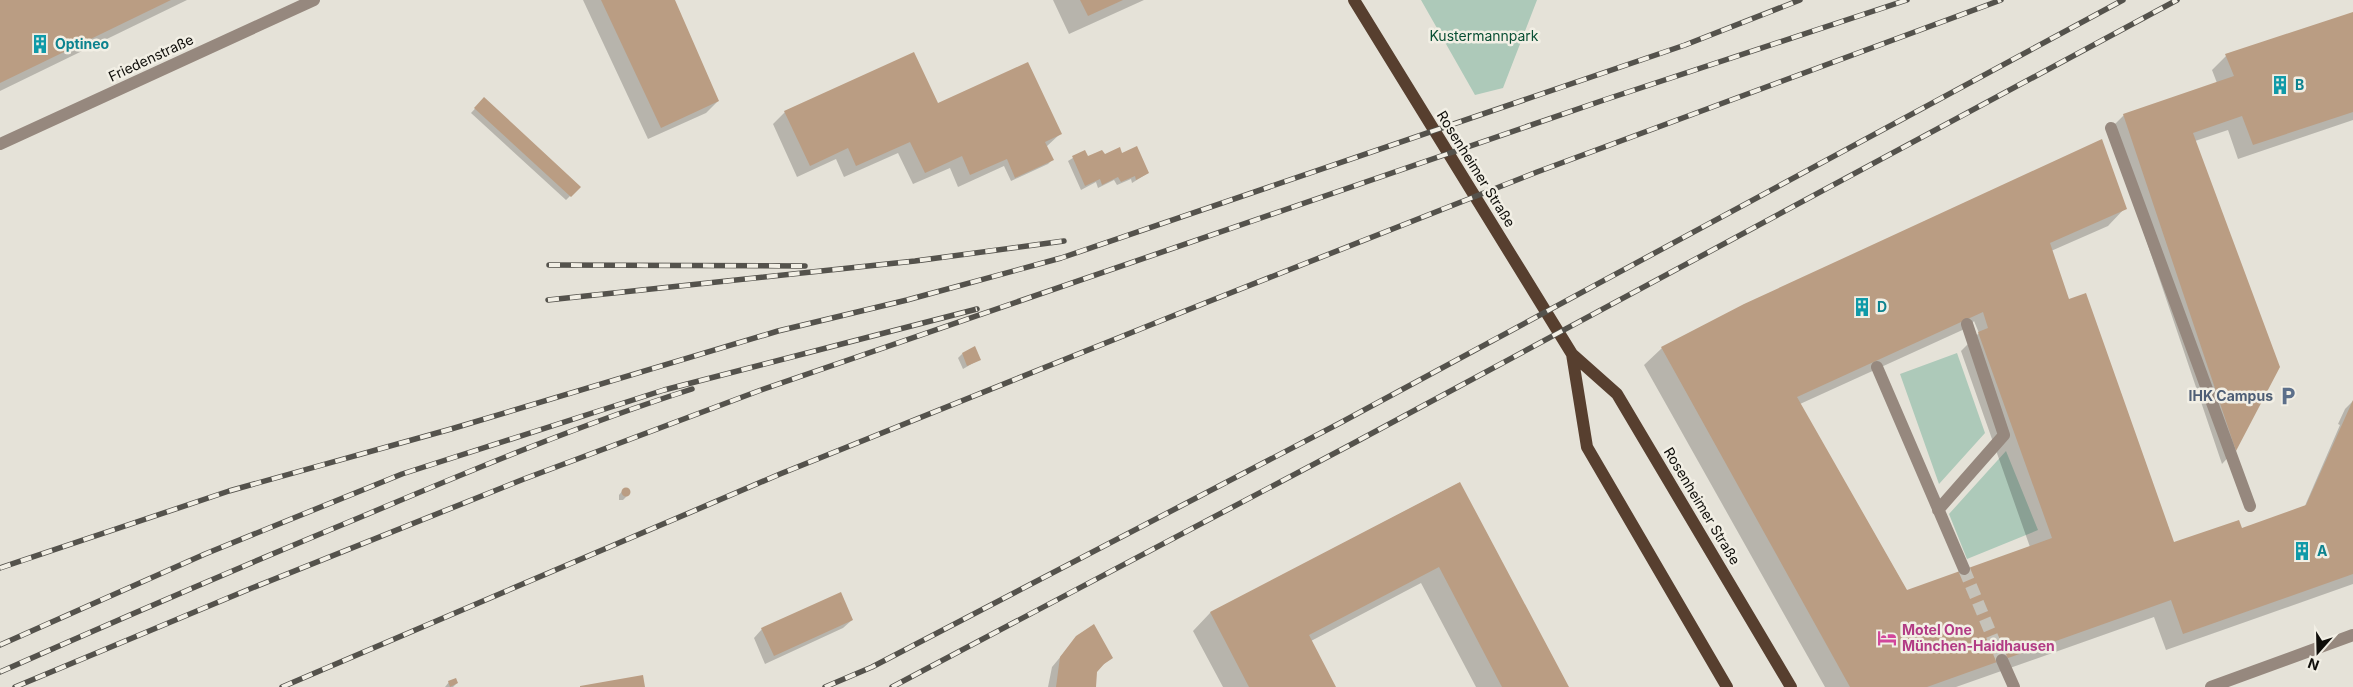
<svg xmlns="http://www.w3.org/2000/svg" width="2353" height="687" viewBox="0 0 2353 687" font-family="Inter,sans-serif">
	<rect width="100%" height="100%" fill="#e5e2d8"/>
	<!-- green -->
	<path fill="#adc9b9" d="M1421 0H1537L1503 88 1475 95Z
		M1957 353 1985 433 1939 484 1900 374Z
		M2006 451 2038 530 1967 559 1949 514Z"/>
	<!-- shadow -->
	<path fill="#0003" fill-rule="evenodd" d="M0 0H187L0 91Z
		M583 0H674L718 101 706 113 648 139Z
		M1053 0H1144L1069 34Z
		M2353 13V120L2238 159 2228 130 2195 141 2235 450 2222 464 2109 130 2124 115 2217 83 2212 70 2226 56Z
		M484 99 579 187 566 200 471 113Z
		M937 105 1060 134 1046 147 1052 160 1048 164 1011 181 1004 166 958 187 950 168 913 184 898 153 844 177 836 159 797 177 773 124 785 112Z
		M1084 151 1087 158 1122 154 1148 173 1132 183 1131 179 1117 185 1114 180 1098 188 1096 182 1081 190 1068 161Z
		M2125 208 2108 226 2051 251 2069 301 2174 544 2241 530 2304 508 2340 425 2338 424 2345 409 2353 401V584L2166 650 2154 617 1956 687H1825L1644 365 1662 348ZM1974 321 1979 333 1961 351 2030 547 1907 591 1800 404 1969 327Z
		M962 354 980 359 963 369 958 358Z
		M1459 483 1567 687H1476L1421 583 1311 641 1335 687H1223L1193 631 1210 613Z
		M623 490H628L627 496 623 500H619V495Z
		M852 620 843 628 765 664 754 638 762 629Z
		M1077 637 1111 658 1096 671 1095 687H1048L1052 667Z
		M449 682 457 683 453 687H445Z"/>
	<!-- building -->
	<path fill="#ba9d83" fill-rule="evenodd" d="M0 0H171L0 83Z
		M601 0H675L719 101 661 128Z
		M1080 0H1123L1088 16Z
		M2353 12V112L2253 145 2242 116 2193 133 2280 367 2236 451 2123 114 2234 76 2225 54Z
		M914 52 938 103 1028 62 1062 134 1045 142 1054 160 1015 178 1007 159 970 175 962 156 925 173 910 142 856 166 848 148 810 166 784 111Z
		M484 97 581 187 571 197 474 108Z
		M2102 139 2127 209 2050 243 2069 299 2086 293 2174 542 2239 520 2242 528 2306 505 2353 400V574L2183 634 2171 600 1927 687H1850L1661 347 1744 304ZM1983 312 1988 328 1978 332 2052 538 1907 590 1797 397Z
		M1137 146 1149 173 1136 180 1135 176 1121 182 1118 177 1102 185 1100 179 1085 186 1072 156 1085 150 1088 156 1102 150 1105 154 1120 147 1122 153Z
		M975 346 981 360 967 366 962 353Z
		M1460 482 1569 687H1502L1439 567 1309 635 1336 687H1249L1210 612Z
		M621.5 492a4.5 4.5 0 1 1 9 0a4.5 4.5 0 1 1-9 0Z
		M841 592 853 620 774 656 761 628Z
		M1094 624 1113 658 1104 664 1097 672 1096 687H1056L1060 657 1076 636Z
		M643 675 645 687H580V686Z
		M456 678 458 683 450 687 448 681Z"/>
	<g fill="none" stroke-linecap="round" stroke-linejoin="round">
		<!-- minor-tunnel -->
		<path stroke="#c5c2b9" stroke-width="12" stroke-dasharray="12 6" stroke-linecap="butt" d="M1964 569 2002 660"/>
		<!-- minor -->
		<path stroke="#96887e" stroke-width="12" d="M2111 128 2250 506
			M0 144 314 0
			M1877 367 1964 569
			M1938 510 2004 435 1967 324
			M2002 660 2014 687
			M2211 687 2353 635"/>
		<!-- major -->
		<path stroke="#573f2f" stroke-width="12" d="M1354 0 1572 354 1617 394 1791 687
			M1572 354 1587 447 1727 687"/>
		<!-- rail casing -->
		<g stroke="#54524c" stroke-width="5.5">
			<path id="rail" d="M549 265 805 266
				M548 300 915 261 1064 241
				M0 568 229 491 451 429 778 331 907 300 1061 258 1685 45 1800 0
				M0 645 205 554 402 474 664 390 977 309
				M0 672C122 618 245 565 368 514 474 469 582 424 692 389
				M15 687 252 588 524 479 761 390 1604 100 1907 0
				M282 687 780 474 1205 303 1537 172 2001 0
				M825 687 872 667 1340 423 2123 0
				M892 687 1352 444 2177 0"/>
		</g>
		<!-- rail -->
		<use href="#rail" stroke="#f2efe5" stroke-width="4" stroke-dasharray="11" stroke-linecap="butt"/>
	</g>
	<!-- icons -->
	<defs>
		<g id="building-bare" transform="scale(1.5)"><path d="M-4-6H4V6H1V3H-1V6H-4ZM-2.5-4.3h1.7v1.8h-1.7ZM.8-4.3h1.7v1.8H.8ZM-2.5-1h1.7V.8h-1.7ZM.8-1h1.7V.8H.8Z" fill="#0f9aa8" stroke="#f2efe5" stroke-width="2.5" paint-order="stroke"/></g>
		<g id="parking-bare" transform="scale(1.5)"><path d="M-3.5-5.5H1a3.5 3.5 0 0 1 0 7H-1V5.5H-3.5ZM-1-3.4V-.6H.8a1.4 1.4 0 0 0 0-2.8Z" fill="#5c6f8a" stroke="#f2efe5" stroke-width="2.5" paint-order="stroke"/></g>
		<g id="hotel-bare" transform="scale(1.5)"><path d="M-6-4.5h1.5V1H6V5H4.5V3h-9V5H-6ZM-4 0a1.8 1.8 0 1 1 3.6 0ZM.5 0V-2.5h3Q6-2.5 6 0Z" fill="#d1479c" stroke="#f2efe5" stroke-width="2.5" paint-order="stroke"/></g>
	</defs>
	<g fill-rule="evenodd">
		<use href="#building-bare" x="40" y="44"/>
		<use href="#building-bare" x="2280" y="85"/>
		<use href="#building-bare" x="1862" y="307"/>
		<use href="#parking-bare" x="2288" y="396"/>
		<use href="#building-bare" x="2302" y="551"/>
		<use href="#hotel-bare" x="1887" y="638"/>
	</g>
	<g text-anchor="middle" stroke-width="5" stroke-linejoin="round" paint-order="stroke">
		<!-- park labels -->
		<g font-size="14" fill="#094f34" stroke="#f2efe5">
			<text x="1484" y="41">Kustermannpark</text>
		</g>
		<!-- culture labels -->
		<g font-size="14" font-weight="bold" fill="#0d838f" stroke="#f2efe5" text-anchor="start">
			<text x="55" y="49">Optineo</text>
			<text x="2295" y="90">B</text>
			<text x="1877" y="312">D</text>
			<text x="2317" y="556">A</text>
		</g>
		<!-- street labels -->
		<g font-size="14" fill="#0f0e0a" stroke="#f2efe5">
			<text transform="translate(151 58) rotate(-25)" y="5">Friedenstraße</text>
			<text transform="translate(1476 169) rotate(58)" y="5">Rosenheimer Straße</text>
			<text transform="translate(1702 506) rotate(59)" y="5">Rosenheimer Straße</text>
		</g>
		<!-- service labels -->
		<g font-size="14" font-weight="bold" fill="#4e5e75" stroke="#f2efe5" text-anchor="end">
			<text x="2273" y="401">IHK Campus</text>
		</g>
		<!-- hotel labels -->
		<g font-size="14" font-weight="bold" fill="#b23c85" stroke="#f2efe5" text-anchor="start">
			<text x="1902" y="635">Motel One<tspan x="1902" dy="16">München-Haidhausen</tspan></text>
		</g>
	</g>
	<!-- north arrow -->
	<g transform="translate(2318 652) rotate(200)" stroke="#f2efe5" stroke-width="4" paint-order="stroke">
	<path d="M0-4L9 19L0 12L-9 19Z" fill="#0f0e0a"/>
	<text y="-8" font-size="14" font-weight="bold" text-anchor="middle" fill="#0f0e0a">N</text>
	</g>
</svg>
